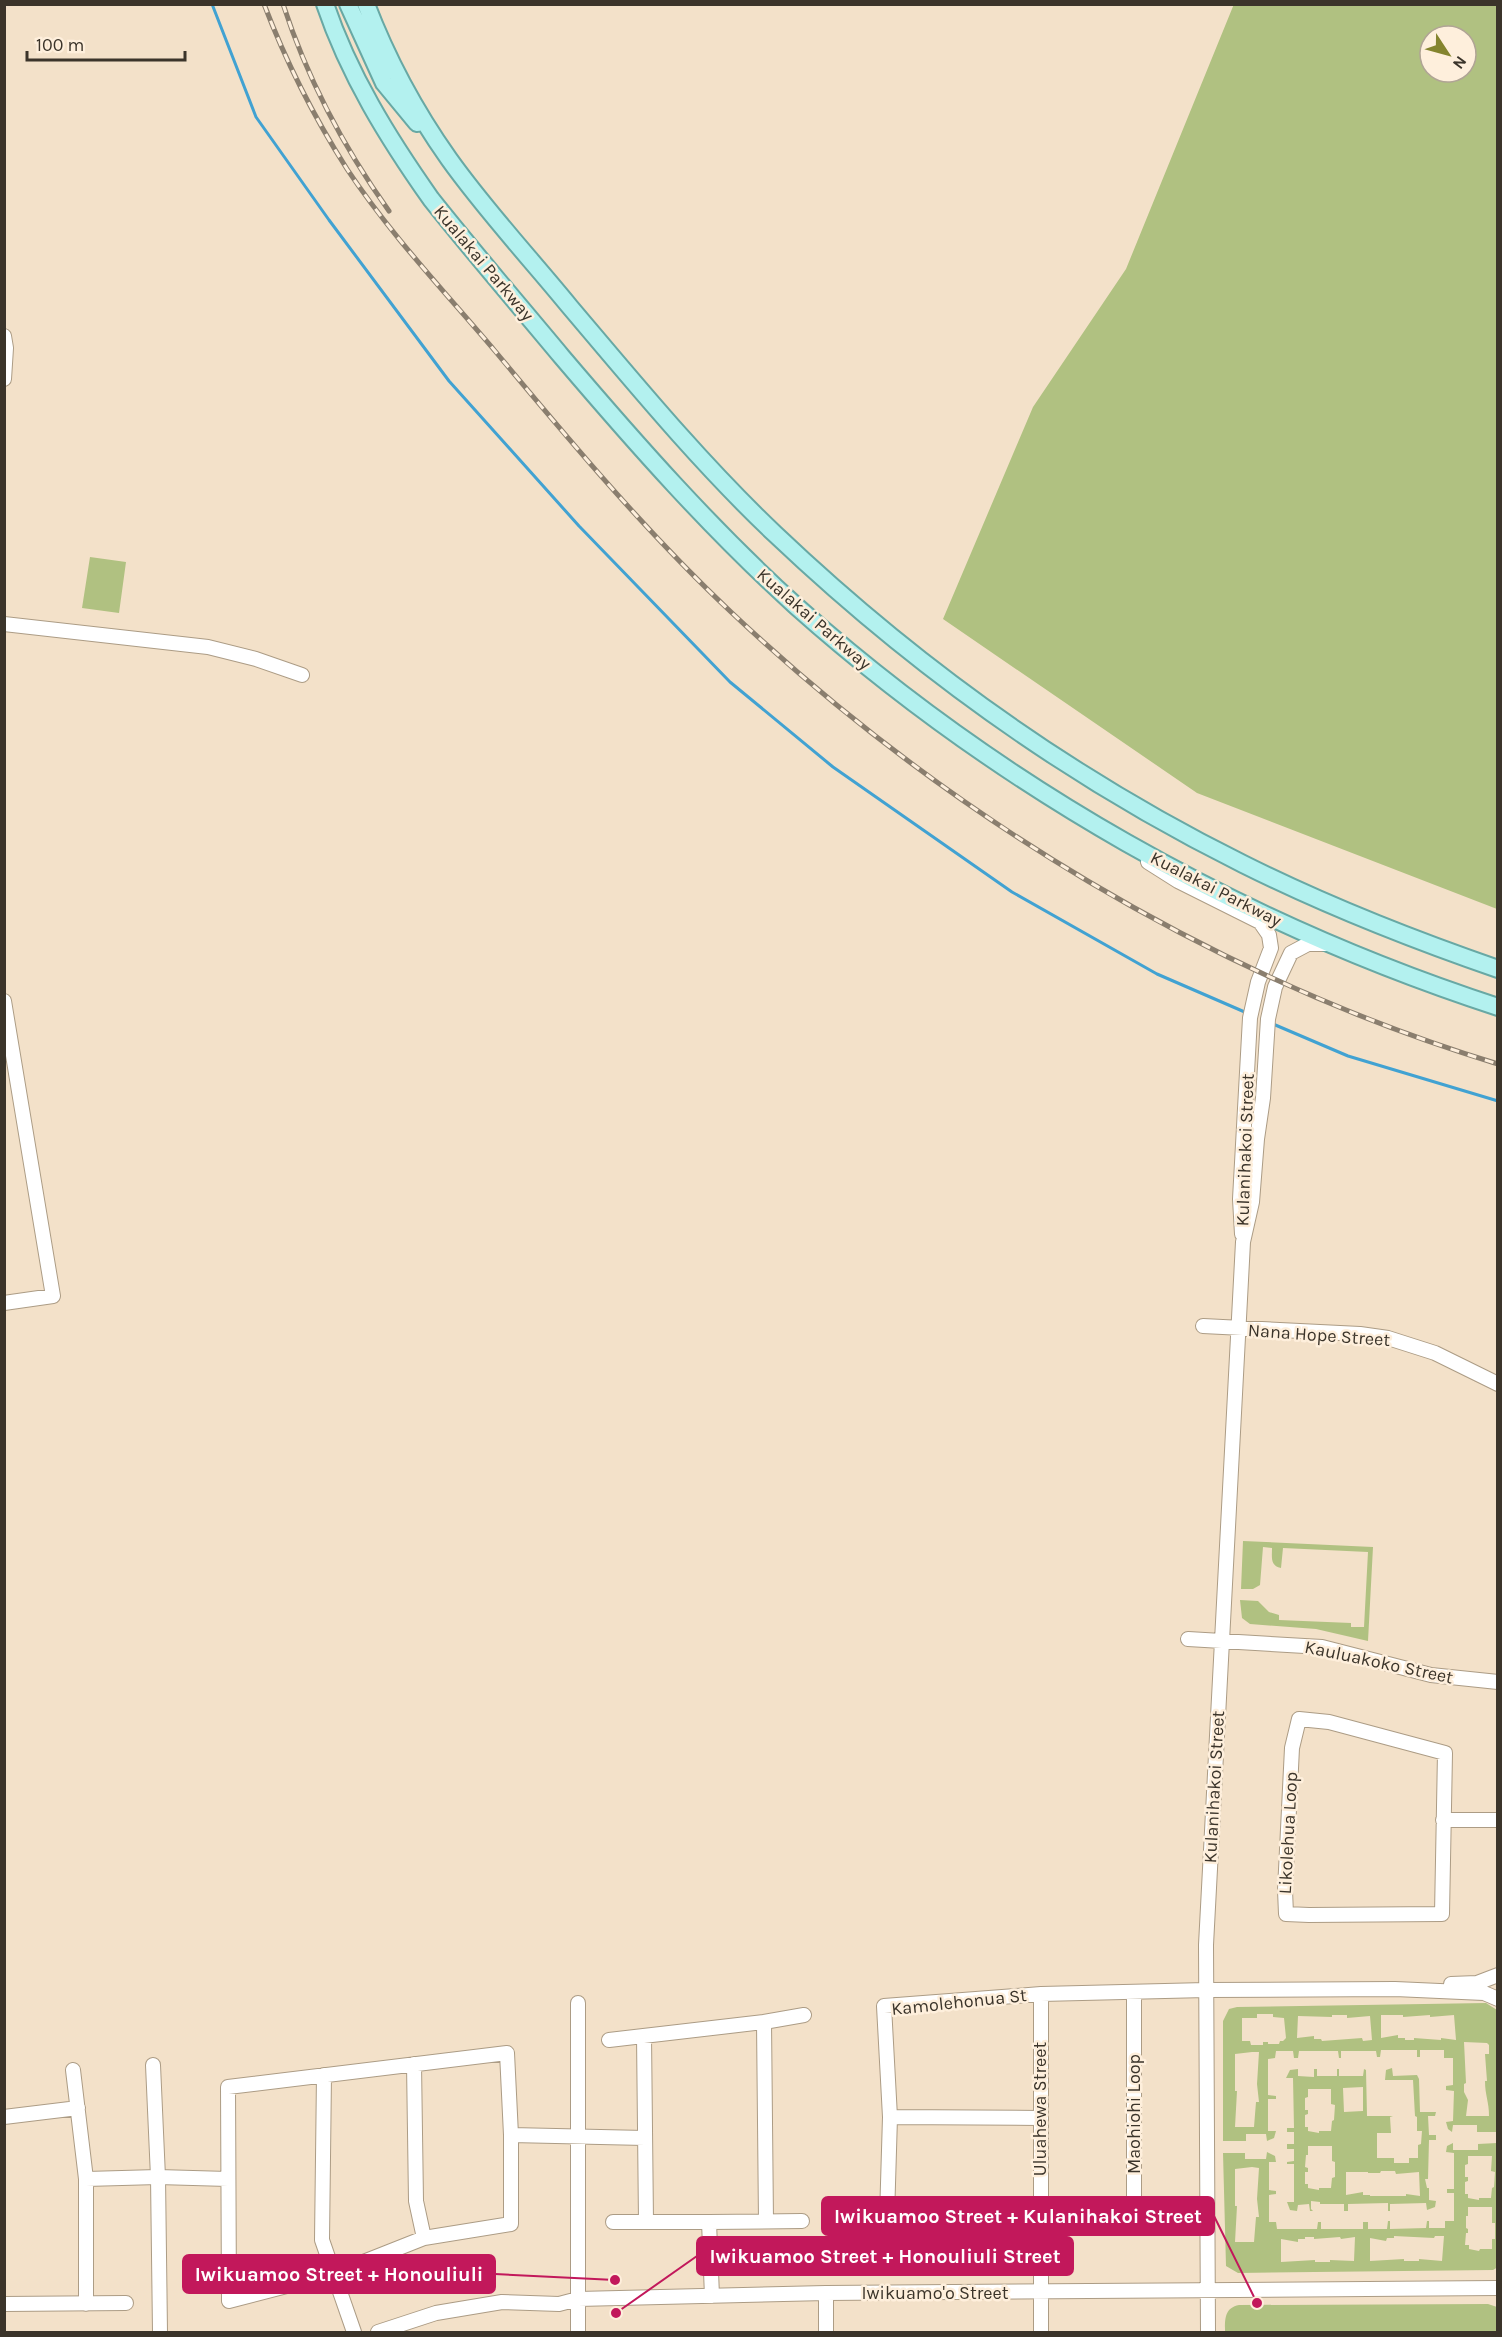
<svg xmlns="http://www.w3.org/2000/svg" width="1502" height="2337" viewBox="0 0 1502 2337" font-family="Karla,sans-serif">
	<rect width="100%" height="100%" fill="#f3e1c9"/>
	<!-- green -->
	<path fill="#b0c181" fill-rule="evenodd" d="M1234 4 1497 5V909L1197 793 943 619 1033 407 1126 269ZM1430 36H1466V72H1430Z
		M90 557 126 562 119 613 82 608Z
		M1243 1541 1373 1547 1368 1641 1316 1629 1250 1624 1242 1618 1240 1600 1258 1601 1269 1612 1279 1615V1620L1351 1623V1627H1364L1368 1552 1283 1548 1281 1568C1270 1566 1272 1557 1272 1548L1263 1547 1260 1585 1253 1589H1241Z
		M1486 2003 1497 2010V2132H1477V2125H1453L1452 2132 1448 2129 1446 2122 1453 2121 1454 2091 1446 2090V2086L1453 2085V2058H1444V2050H1420V2057H1417V2050H1381L1380 2057H1377L1376 2051H1341V2058H1339L1338 2051H1299L1298 2058H1294L1293 2051H1276L1275 2058 1268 2059V2095L1276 2096V2099H1268V2131H1276L1274 2138 1267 2141 1266 2134H1246V2141H1223V2021L1229 2009 1237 2007ZM1257 2014H1273V2017L1284 2018 1286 2038 1283 2041H1280L1279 2044H1268V2042H1263V2045H1251L1250 2041H1242V2018H1257ZM1332 2015H1347V2018L1370 2016 1372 2040 1363 2041 1362 2038 1322 2041 1321 2039H1314V2036L1297 2038 1298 2016 1332 2017ZM1381 2015H1403V2017L1430 2015V2017L1454 2015 1456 2040 1441 2038V2040L1414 2038V2040H1405V2038H1398V2035L1381 2038ZM1464 2042 1487 2043 1489 2045V2054H1485L1487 2081H1485C1485 2095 1489 2102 1489 2116H1466L1468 2100 1464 2092V2084L1466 2083ZM1252 2052H1259L1257 2084 1259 2102H1256L1254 2127H1235L1237 2091H1235V2054Z
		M1392 2068 1393 2076 1417 2075 1419 2079 1420 2112H1436L1435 2116H1428L1429 2135H1436V2140H1429L1428 2179H1425L1427 2188H1429V2200L1436 2201 1435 2207 1427 2210 1426 2203 1390 2204V2211H1388V2203L1348 2204V2211H1344V2204H1320V2202L1311 2201V2209L1313 2211H1310L1309 2204 1298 2205 1297 2211 1290 2210 1287 2202H1294V2164H1287V2162L1294 2161V2149H1287V2144H1294V2132H1287V2128H1294L1293 2078H1286L1290 2070 1298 2069V2076L1314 2077V2069H1317V2076H1337V2069H1339V2076H1363L1364 2069 1366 2070 1367 2116H1393L1390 2117 1391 2133H1377V2158H1394V2163H1409V2158H1418V2145L1421 2144 1422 2131H1417V2117L1415 2116 1413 2080H1385L1386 2070ZM1363 2087V2111L1344 2112 1343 2088ZM1308 2089H1331V2104L1335 2105 1334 2120 1332 2121 1331 2131H1319V2133L1308 2131V2127H1305V2115L1308 2114V2110H1305V2098L1308 2097ZM1308 2146H1332V2161L1335 2162V2177L1332 2178 1331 2188H1319V2190L1308 2188V2184H1305V2172H1308V2168L1305 2167 1306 2155H1308ZM1368 2172V2173H1380L1381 2171H1395L1396 2174 1419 2172 1420 2196 1406 2194V2196H1370V2195H1363V2192L1346 2195V2172Z
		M1453 2143V2150H1478V2144L1497 2143 1498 2267 1493 2270 1238 2273 1226 2266 1223 2153H1245V2159H1266L1267 2152 1275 2156 1276 2162H1269V2190L1276 2191V2194L1269 2195V2222H1276L1277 2229H1317L1318 2222H1321V2229H1363V2222H1368V2229H1387L1388 2221H1390V2229L1426 2228 1427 2221H1429V2228H1445V2221H1454V2193H1447V2189H1454V2153L1446 2152 1447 2146ZM1468 2156H1492L1491 2171 1495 2172 1494 2187 1492 2188 1491 2198H1479V2200L1468 2198V2194H1465V2182L1468 2181V2177H1465V2165L1468 2164ZM1252 2167 1259 2168 1257 2199 1259 2217H1256L1254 2242H1235L1237 2206H1235V2169ZM1468 2207H1492V2223H1495V2239H1492V2249H1480L1479 2251 1469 2249V2245H1465L1466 2233H1468V2229L1466 2228V2216H1468ZM1394 2236 1434 2238 1435 2236H1444L1442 2261 1419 2259V2261H1404V2259L1370 2261V2238L1386 2241 1387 2238H1394ZM1305 2237H1314V2239L1340 2237 1341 2239 1355 2237 1354 2261 1330 2260V2262H1315V2260L1281 2262V2239L1298 2242V2239H1305Z
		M1488 2304 1497 2307V2332H1225C1225 2320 1224 2308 1239 2305Z"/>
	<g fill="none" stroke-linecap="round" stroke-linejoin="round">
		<!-- stream -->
		<path stroke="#41a2d2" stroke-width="3" d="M212 4 256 117 329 220 449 381 579 526 730 682 833 767 1012 892 1157 974 1247 1013
			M1273 1024 1348 1056 1498 1101"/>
		<!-- minor casing -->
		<g stroke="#ac9c85" stroke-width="16">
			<path id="minor" d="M4 336 6 348 4 379
				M4 624 208 647 256 659 302 675
				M1148 862 1178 881 1260 922 1269 935 1271 948 1258 982 1250 1018 1240 1199 1242 1234
				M4 1001 53 1296 4 1303
				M1203 1326 1360 1334 1388 1338 1435 1353 1498 1384
				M1188 1639 1322 1647 1431 1675 1498 1682
				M1299 1719 1329 1722 1445 1753 1442 1914 1309 1915 1286 1914 1285 1890 1292 1748Z
				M1443 1820H1498
				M1451 1984 1477 1983 1498 1975
				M1134 1992V2214L1040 2218 887 2217 890 2117 884 2006 1041 1994 1206 1990 1395 1989 1484 1993 1498 1999
				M1041 1994V2332
				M578 2003V2332
				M609 2040 764 2022
				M507 2053 511 2135V2224L424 2238 333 2274 229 2301 228 2087Z
				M414 2064 416 2201 424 2238
				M153 2065 158 2177 160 2332
				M73 2070 86 2179V2304
				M324 2075 322 2240 354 2332
				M4 2117 78 2108
				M890 2117 1040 2118
				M511 2135 645 2138
				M86 2179 158 2177 228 2179
				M766 2221 764 2022 804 2015
				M613 2222H646L644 2036
				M646 2222H709
				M826 2293V2332
				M712 2296 709 2222 802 2221
				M4 2304 126 2303
				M378 2332 436 2313 502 2302 559 2304 578 2299 826 2293 1498 2288
				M1208 2332 1206 1945 1243 1242 1252 1202 1257 1139 1263 1098 1268 1019 1275 987 1291 953 1308 944H1327"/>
		</g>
		<!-- major casing -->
		<g stroke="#68a8a4" stroke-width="20">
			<path id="major" d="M325 4C349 75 388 138 431 199 473 252 518 304 562 357 636 444 711 529 796 606 998 786 1240 923 1498 1007
				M348 4 384 83 417 123
				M366 4C387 59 415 111 449 159 486 211 530 258 570 307 636 385 701 464 775 534 914 666 1072 779 1243 864 1325 905 1411 939 1498 969"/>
		</g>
		<!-- minor -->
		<use href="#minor" stroke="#fff" stroke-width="14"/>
		<!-- major -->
		<use href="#major" stroke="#b3f1ef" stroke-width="16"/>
		<!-- rail casing -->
		<g stroke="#8a7e6e" stroke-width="5">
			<path id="rail" d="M264 4C286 62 314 117 347 169 390 234 445 292 495 351 570 441 645 531 731 612 945 814 1215 978 1498 1064
				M283 4C307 78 344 148 389 211"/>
		</g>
		<!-- rail -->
		<use href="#rail" stroke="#feefdc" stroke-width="3" stroke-dasharray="9" stroke-linecap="butt"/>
	</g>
	<g text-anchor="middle" stroke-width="5" stroke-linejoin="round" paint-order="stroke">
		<!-- street labels -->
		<g font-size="18" fill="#3b342a" stroke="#feefdc">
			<text transform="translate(484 263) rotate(50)" y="6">Kualakai Parkway</text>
			<text transform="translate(814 619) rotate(41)" y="6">Kualakai Parkway</text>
			<text transform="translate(1216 889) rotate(27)" y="6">Kualakai Parkway</text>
			<text transform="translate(1245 1150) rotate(-88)" y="6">Kulanihakoi Street</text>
			<text transform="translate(1319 1335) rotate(4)" y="6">Nana Hope Street</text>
			<text transform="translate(1379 1662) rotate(12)" y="6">Kauluakoko Street</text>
			<text transform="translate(1214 1787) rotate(-87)" y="6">Kulanihakoi Street</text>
			<text transform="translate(1288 1833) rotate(-87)" y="6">Likolehua Loop</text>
			<text transform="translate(959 2002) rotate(-6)" y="6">Kamolehonua St</text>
			<text transform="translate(1040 2109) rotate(-90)" y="6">Uluahewa Street</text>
			<text transform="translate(1134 2114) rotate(-90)" y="6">Maohiohi Loop</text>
			<text x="935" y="2299">Iwikuamo'o Street</text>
		</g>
	</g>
	<!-- callouts -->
	<path fill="none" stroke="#c2185b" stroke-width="2" d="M1257 2303L1214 2216M616 2313L697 2256M615 2280L495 2274"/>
	<g fill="#c2185b" stroke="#feefdc" stroke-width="2">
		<circle cx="1257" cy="2303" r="6"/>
		<circle cx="616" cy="2313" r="6"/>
		<circle cx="615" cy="2280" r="6"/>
	</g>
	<g fill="#c2185b" stroke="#c2185b" stroke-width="2">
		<rect x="822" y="2197" width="392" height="38" rx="6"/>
		<rect x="697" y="2237" width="376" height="38" rx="6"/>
		<rect x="183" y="2255" width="312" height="38" rx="6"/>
	</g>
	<g font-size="20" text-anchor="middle" font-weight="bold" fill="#fff">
		<text x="1018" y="2223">Iwikuamoo Street + Kulanihakoi Street</text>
		<text x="885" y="2263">Iwikuamoo Street + Honouliuli Street</text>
		<text x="339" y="2281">Iwikuamoo Street + Honouliuli</text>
	</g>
	<!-- border -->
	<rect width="1502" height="2337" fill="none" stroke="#3b342a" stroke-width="12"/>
	<!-- north arrow -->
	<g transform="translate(1448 54) rotate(126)"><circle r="28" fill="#feefdc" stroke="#b0a495" stroke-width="1.5"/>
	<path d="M0-4.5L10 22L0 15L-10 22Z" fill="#84842e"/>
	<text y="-9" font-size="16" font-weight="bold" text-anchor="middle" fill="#3b342a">N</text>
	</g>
	<!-- scale -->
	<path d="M27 51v9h158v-9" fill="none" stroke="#3b342a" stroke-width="3"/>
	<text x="36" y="51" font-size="18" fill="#3b342a" stroke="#feefdc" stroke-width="4.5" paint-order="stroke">100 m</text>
</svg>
